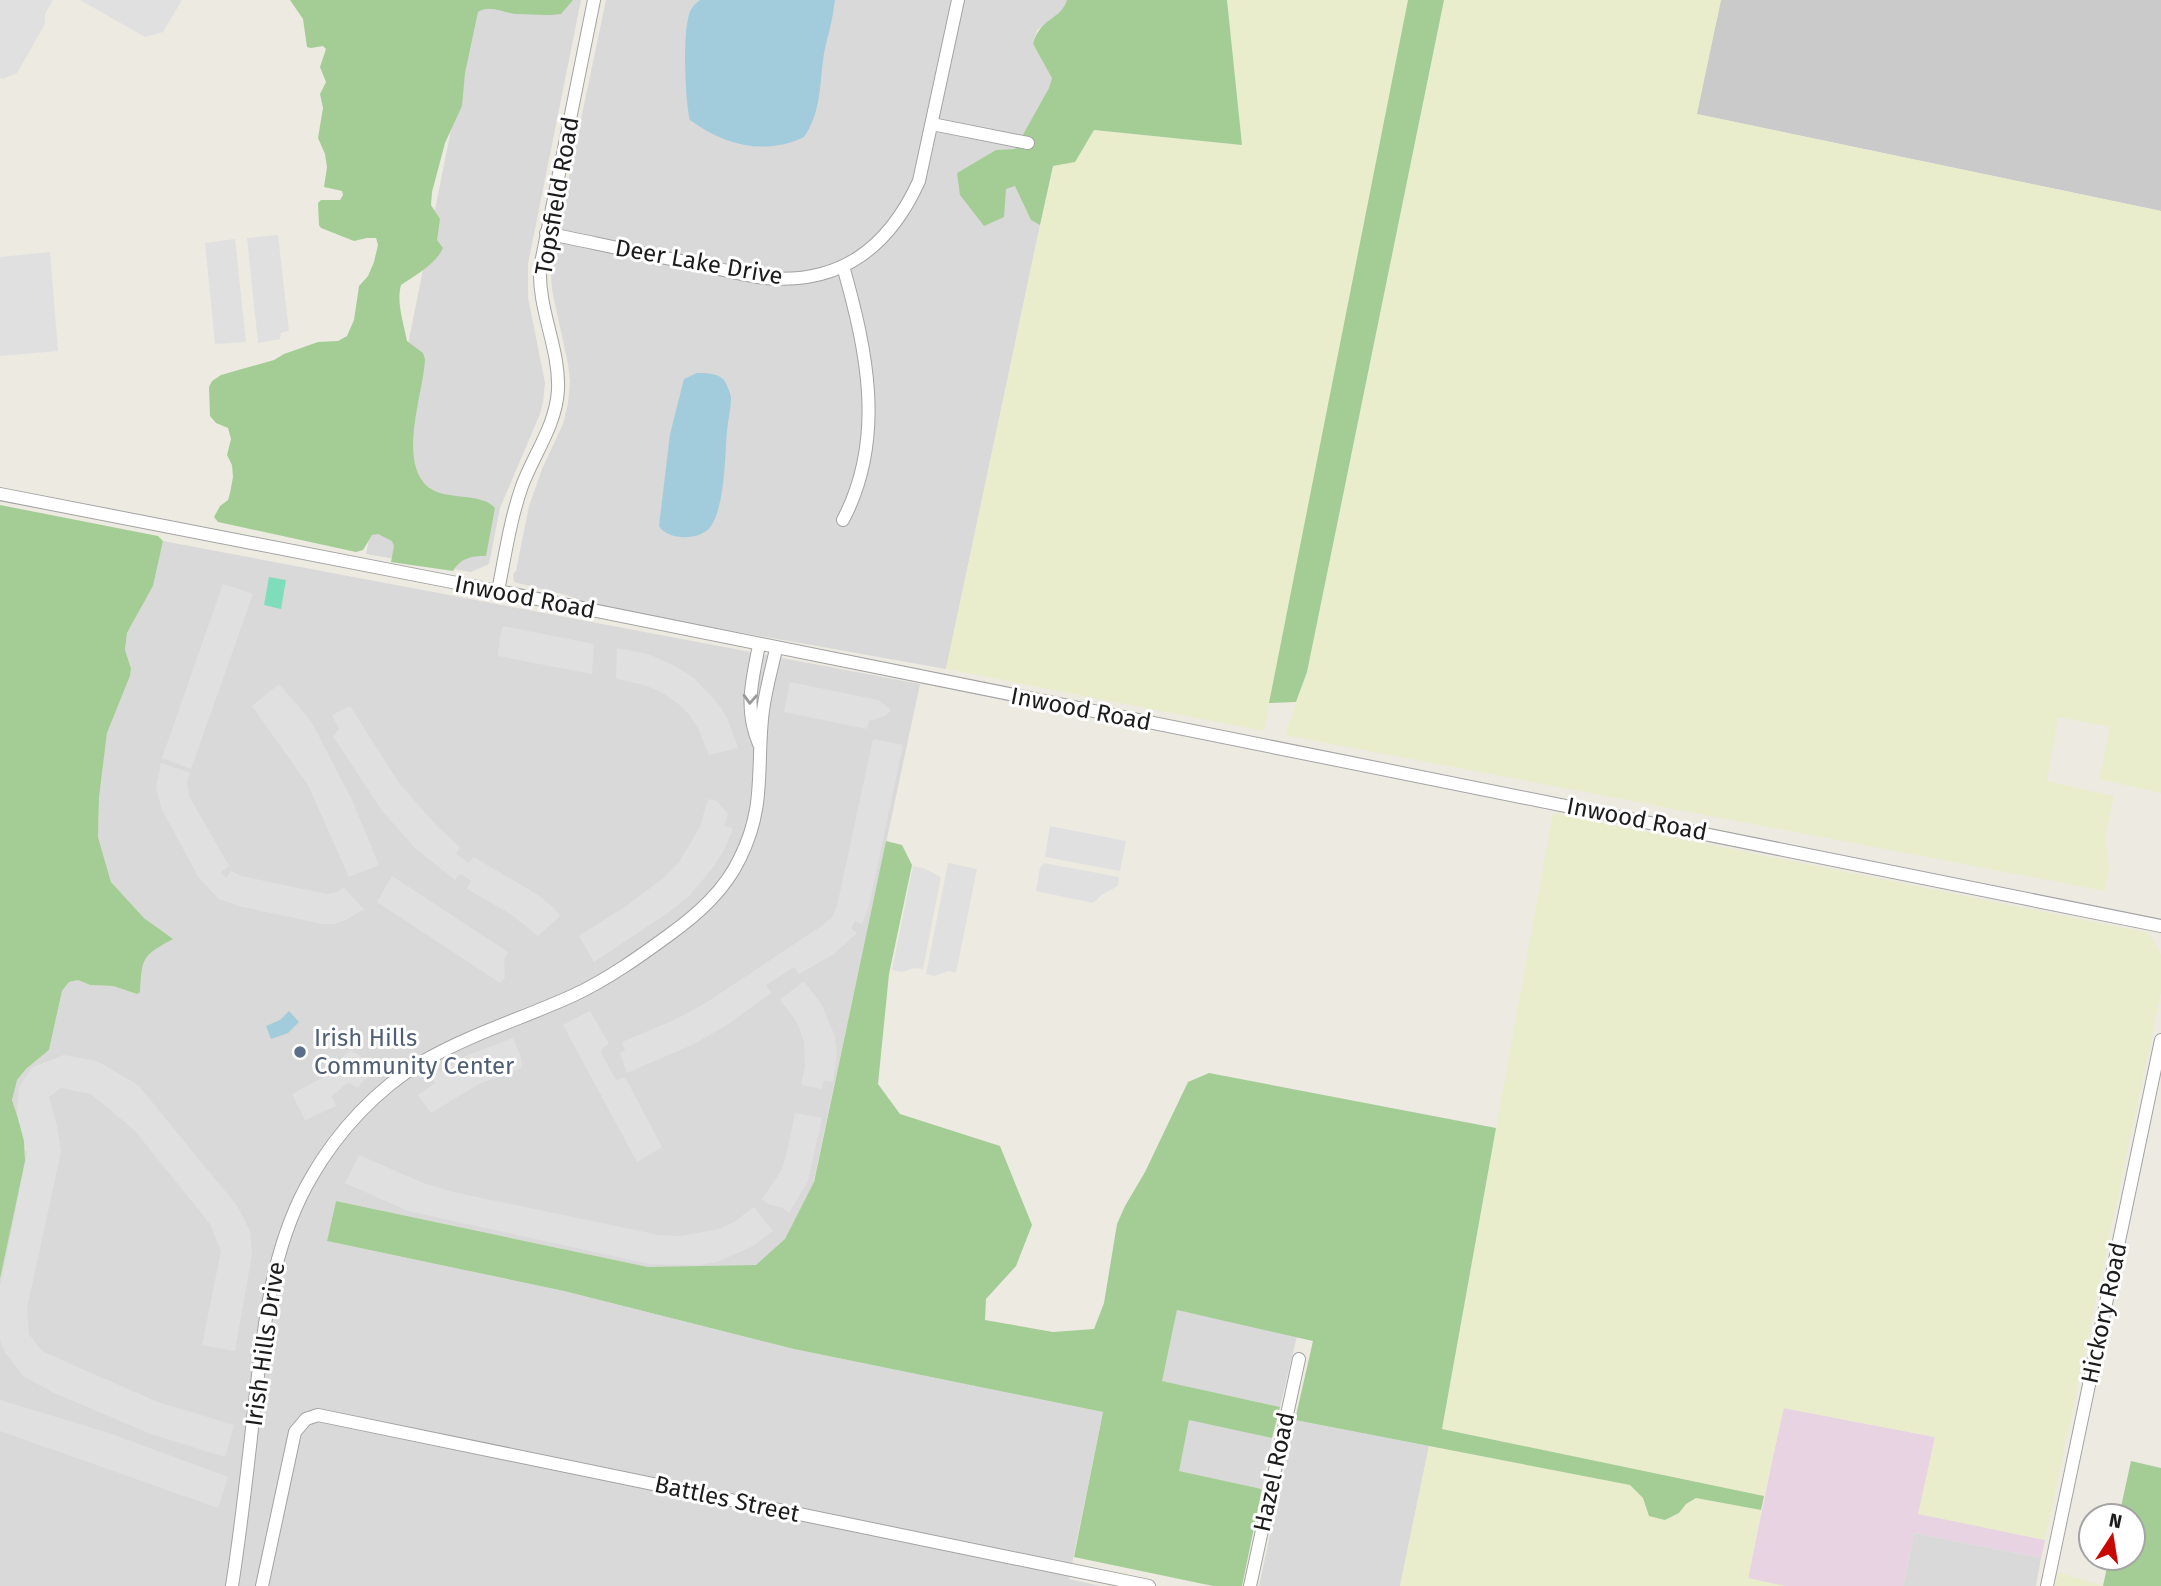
<svg xmlns="http://www.w3.org/2000/svg" width="2161" height="1586" viewBox="0 0 2161 1586" font-family="'Fira Sans',sans-serif">
	<rect width="100%" height="100%" fill="#edeae2"/>
	<!-- residential -->
	<path fill="#dad9d9" d="M477 0H581L528 264V297L545 383 543 402 540 414 500 508 489 564 471 572 366 554Z
		M606 0H1067L1065 8 1037 30 1033 44 1052 77 1040 225 946 669 602 608 566 595 514 582 513 574 516 571 529 506 542 469 563 424 568 403 570 381 568 364 552 290 551 274 560 219Z
		M163 541 920 684 789 1297 336 1201 327 1241 564 1291 794 1349 1103 1412 1069 1579 1101 1586H0V1279L26 1148 12 1100 16 1081 26 1069 49 1050 62 991 69 982 78 980 90 985 113 986 137 994 143 960 149 952 172 939 144 918 111 882 98 837 99 798 107 733 130 676 131 667 125 650 127 633 153 586Z
		M1177 1310 1297 1336 1280 1407 1161 1381Z
		M1189 1419 1272 1438 1262 1489 1178 1471Z
		M1295 1420 1429 1446 1400 1586H1259Z
		M1914 1533 2041 1558 2036 1586H1903Z"/>
	<!-- industrial -->
	<path fill="#e7d3e2" d="M1783 1408 1935 1437 1919 1513 2045 1540 2041 1558 1914 1533 1903 1586H1785L1748 1579Z"/>
	<!-- religious -->
	<path fill="#cacaca" d="M1721 0H2161V211L1696 114Z"/>
	<!-- farmland -->
	<path fill="#e9edcc" d="M1227 0H1408L1264 731 946 669 1053 166 1075 161 1094 130 1241 145Z
		M1444 0H1721L1697 114 2161 211V793L2099 779 2110 727 2058 717 2047 781 2114 796 2105 837 2109 866 2105 891 1285 735 1307 672Z
		M1553 813 2149 933 2161 955V992L2045 1540 1918 1514 1935 1437 1784 1408 1764 1496 1442 1429Z
		M1429 1446 1630 1485 1643 1498 1649 1516 1679 1513 1686 1504 1695 1498 1761 1510 1748 1578 1785 1586H1400Z
		M2058 1572 2104 1586H2055Z"/>
	<!-- forest -->
	<path fill="#a4cd96" d="M290 0H573L561 14C547 16 531 14 516 14 503 13 490 4 478 12L465 73 462 106 445 143 432 192 431 205 440 219 437 240 443 248C435 265 417 274 401 285 396 302 404 324 407 341L423 353 425 359C424 392 397 461 428 487 445 501 482 492 495 508L486 556C471 556 461 558 453 571L391 562 394 546 392 541 378 534 372 535 363 550 356 552 218 522 214 517 220 506 228 500 230 493 233 477 232 465 227 455 231 439 228 428 216 423 210 416 209 387 212 381 221 375 274 360 284 354 318 342 338 341 347 336 354 320 359 286 368 276 374 262 378 245 376 238H367L354 241 321 228 319 225 318 203 321 200H340L343 195 342 191 324 187 327 167 325 154 318 138 323 108 320 94 326 82 320 67 326 49 323 46 311 48 307 47 303 19Z
		M1067 0H1227L1242 145 1094 130 1075 162 1053 166 1040 225 1031 220 1015 186 1006 189 1004 217 984 226 960 195 957 173 996 150 1015 149 1049 88 1052 78 1033 44C1040 17 1061 20 1067 0Z
		M1408 0H1444L1307 672 1296 702 1269 703Z
		M0 505 158 536 163 541 153 586 127 633 125 650 131 668 130 676 107 733 99 798 98 837 111 882 144 918 173 939C142 956 142 957 140 992L137 994 113 986 90 985 78 980 69 982 62 991 49 1050 26 1069 17 1080 12 1100 24 1137 25 1161 0 1279Z
		M886 841 902 845 912 865 889 974 878 1084 900 1114 1000 1146 1032 1225 1016 1266 986 1299 985 1320 1053 1332 1094 1329 1104 1303 1117 1224 1125 1206 1145 1172 1188 1082 1209 1073 1496 1128 1442 1429 1764 1496 1761 1510 1696 1498 1686 1504 1679 1513 1665 1520 1649 1516 1643 1498 1630 1485 1295 1420 1313 1341 1177 1310 1162 1381 1280 1407 1272 1438 1189 1420 1179 1471 1262 1489 1242 1586H1213L1074 1557 1103 1412 794 1349 564 1291 327 1241 336 1201 648 1267 756 1265 785 1239 814 1182Z
		M2131 1461 2161 1468V1586H2103L2109 1558H2133V1516H2119Z"/>
	<!-- pitch -->
	<path fill="#7fddbc" d="M269 577 286 580 281 609 264 605Z"/>
	<!-- parking -->
	<path fill="#e0e0e0" d="M0 0H53L45 14V24L17 73 3 79 0 78Z
		M80 0H182L163 32 145 37Z
		M278 235 289 331 281 333 280 339 258 343 247 238Z
		M235 239 246 342 215 344 205 243Z
		M50 252 58 351 0 356V257Z
		M223 584 253 594 191 769 162 758Z
		M503 626 594 644 592 674 498 656 500 636Z
		M617 648 648 654 673 665 694 678 720 706 728 720 738 748 709 755 698 728 688 713 676 702 659 691 644 685 616 679Z
		M790 682 878 700 891 710 885 716 869 721 867 729 784 712Z
		M279 684 311 721 352 800 379 865 349 877 308 785 252 706Z
		M350 706 399 783 437 826 460 847 456 854 469 863 474 857 538 895 555 909 560 916 538 936 512 915 467 889 471 880 460 874 455 880 415 848 382 811 333 736 339 729 332 715Z
		M873 739 903 745 869 906 862 924 855 921 851 928 857 933 834 954 799 974 794 967 766 985 771 993 727 1025 694 1044 627 1073 620 1053 625 1050 622 1042 676 1019 704 1004 823 925 832 917 837 906Z
		M161 763 190 773 187 782 189 796 229 866 221 872 226 878 231 871 241 876 327 894 338 892 343 887 364 909 344 921 333 924H322L239 906 219 899 199 878 162 810 156 787Z
		M708 799 717 801 728 814 724 825 733 829 723 852 711 870 689 896 669 912 594 962 579 936 629 904 666 876 679 862 700 827Z
		M1050 826 1126 841 1120 871 1045 857Z
		M948 863 977 869 956 973 949 971 934 976 926 974Z
		M1044 863 1119 877 1118 886 1103 894 1093 903 1036 891 1040 868Z
		M913 866 923 868 941 877 923 969 914 968 902 972 892 970Z
		M392 876 508 952 504 959 505 977 500 983 377 902Z
		M804 981 822 1005 835 1037 837 1054 833 1082 823 1081 822 1089 801 1085 805 1066 804 1042 797 1022 780 1000Z
		M590 1011 609 1044 602 1048 601 1053 616 1080 625 1077 662 1147 637 1162 563 1025Z
		M513 1038 521 1058 522 1068 479 1084 431 1113 418 1095 435 1083 430 1076 468 1055Z
		M350 1050 359 1055 373 1071 357 1088 350 1083 346 1084 332 1096 336 1106 305 1120 292 1094 322 1078Z
		M64 1055 97 1061 138 1085 238 1207 250 1231 252 1254 235 1351 202 1345 221 1251 210 1224 135 1131 91 1094 61 1088 49 1097 57 1125 61 1152 27 1308 29 1334 42 1351 82 1369 158 1402 234 1425 225 1457 151 1434 54 1393 23 1376 4 1351 0 1340V1287L27 1153 17 1114 19 1087 33 1067Z
		M795 1113 822 1118 808 1181 789 1213 783 1208 768 1204 762 1199 781 1171 786 1156Z
		M359 1155 423 1183 453 1192 659 1235 681 1236 719 1229 734 1222 754 1207 773 1231 753 1246 717 1262 699 1265 649 1264 408 1211 345 1183Z
		M0 1400 109 1433 228 1477 218 1508 0 1431Z"/>
	<!-- water -->
	<path fill="#a2ccdb" d="M700 0H835C833 17 829 32 825 48 819 79 823 110 804 137 766 156 723 145 690 120 685 101 683 38 688 19 689 11 693 5 700 0Z
		M697 373C704 373 717 373 723 379 726 382 731 394 731 398 731 409 728 420 727 431 725 455 725 506 711 526 701 541 668 541 659 526L670 434 684 379Z
		M289 1011 299 1022 288 1033 271 1039 266 1026 280 1020Z"/>
	<g fill="none" stroke-linecap="round" stroke-linejoin="round">
		<!-- minor casing -->
		<g stroke="#a3a3a3" stroke-width="14">
			<path id="minor" d="M932 124 1028 143
				M546 233C595 243 643 254 692 263 716 268 741 275 765 278 841 285 889 247 919 181L958 0
				M843 266C867 351 886 438 843 520
				M0 494 498 591 2161 926
				M498 591C505 556 510 520 522 486 534 454 556 425 558 390 560 349 538 310 540 268L594 0
				M759 744C744 708 752 682 759 645
				M232 1586C242 1522 249 1457 256 1392 265 1317 273 1242 312 1176 338 1131 377 1089 422 1062 470 1034 524 1018 574 995 608 979 639 957 669 935 698 914 725 890 740 858 765 808 757 771 762 719 764 695 771 672 776 649
				M262 1586 295 1432 306 1419 318 1415 1149 1586
				M1250 1586 1299 1359
				M2047 1586 2161 1040"/>
		</g>
		<!-- minor -->
		<use href="#minor" stroke="#fff" stroke-width="12"/>
	</g>
	<!-- one-way arrows -->
	<defs><path id="oneway-chevron" d="M-2-3.5L2.5 0L-2 3.5" fill="none" stroke-width="1.6" stroke-linecap="round" stroke-linejoin="round" transform="scale(1.75)"/></defs>
	<use stroke="#999" href="#oneway-chevron" transform="translate(750 699) rotate(93)"/>
	<!-- markers -->
	<circle fill="#5c6f8a" stroke="#fff" stroke-width="2.5" cx="300" cy="1052" r="7"/>
	<g text-anchor="middle" stroke-width="6" stroke-linejoin="round" paint-order="stroke">
		<!-- street labels -->
		<g font-size="24" fill="#1c1c1c" stroke="#fff">
			<text transform="translate(557 196) rotate(-80)" y="8">Topsfield Road</text>
			<text transform="translate(699 262) rotate(10)" y="8">Deer Lake Drive</text>
			<text transform="translate(525 597) rotate(11)" y="8">Inwood Road</text>
			<text transform="translate(1081 709) rotate(11)" y="8">Inwood Road</text>
			<text transform="translate(1637 819) rotate(11)" y="8">Inwood Road</text>
			<text transform="translate(2104 1313) rotate(-78)" y="8">Hickory Road</text>
			<text transform="translate(265 1344) rotate(-82)" y="8">Irish Hills Drive</text>
			<text transform="translate(1274 1472) rotate(-78)" y="8">Hazel Road</text>
			<text transform="translate(727 1499) rotate(12)" y="8">Battles Street</text>
		</g>
		<!-- service labels -->
		<g font-size="24" fill="#4e5e75" stroke="#fff" text-anchor="start">
			<text x="314" y="1046">Irish Hills<tspan x="314" dy="28">Community Center</tspan></text>
		</g>
	</g>
	<!-- north arrow -->
	<g transform="translate(2112 1537) rotate(12)"><circle r="33" fill="#ffffff" stroke="#a4a4a4" stroke-width="2"/>
	<path d="M0-5L12 26L0 18L-12 26Z" fill="#c70902"/>
	<text y="-10" font-size="19" font-weight="bold" text-anchor="middle" fill="#1c1c1c">N</text>
	</g>
</svg>
